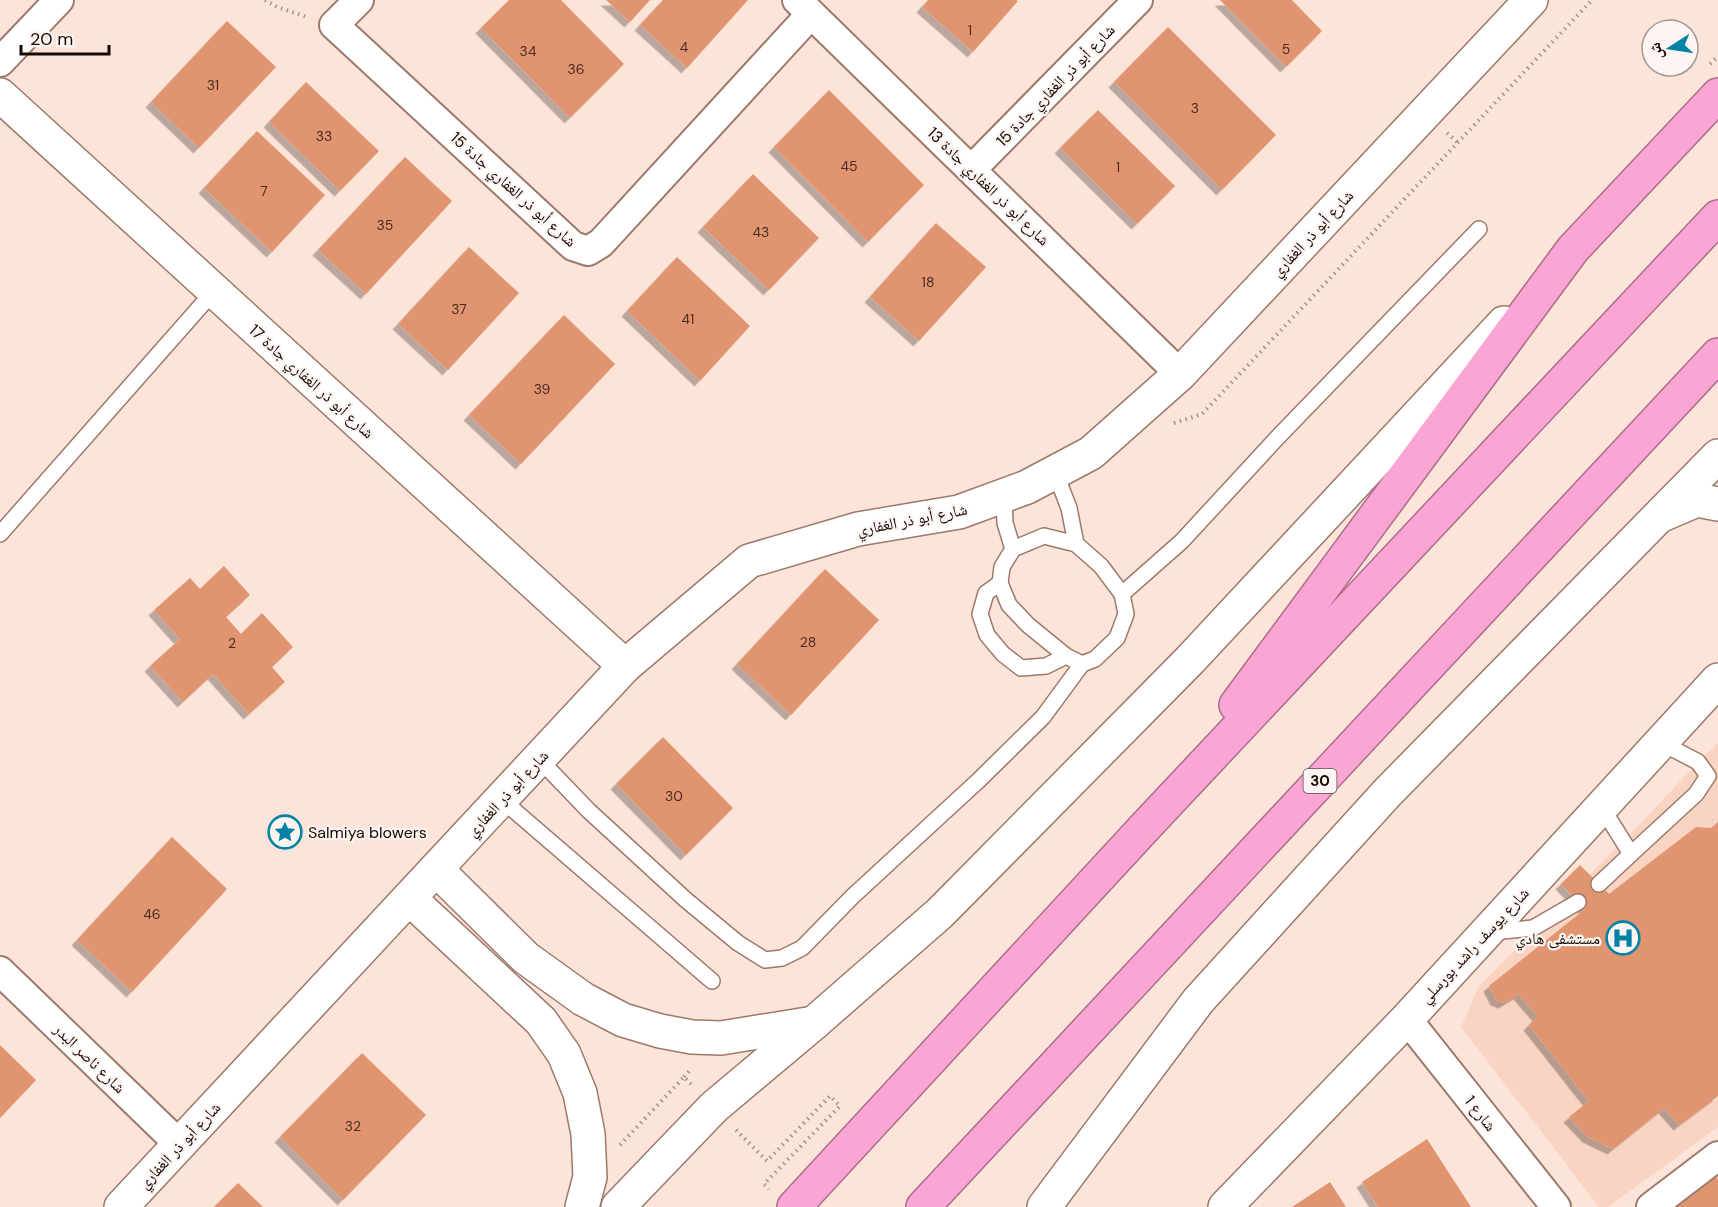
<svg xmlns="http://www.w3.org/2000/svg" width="1718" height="1207" viewBox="0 0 1718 1207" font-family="'DM Sans','Noto Naskh Arabic',sans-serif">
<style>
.built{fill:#fad4c2}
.building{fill:#e19470;filter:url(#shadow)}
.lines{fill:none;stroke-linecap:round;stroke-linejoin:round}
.lane-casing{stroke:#9d7969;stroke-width:18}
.street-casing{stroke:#9d7969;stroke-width:32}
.secondary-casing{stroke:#9d7969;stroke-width:36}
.highway-casing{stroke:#aa6e8b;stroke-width:36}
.path{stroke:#a69289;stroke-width:4;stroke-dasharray:1.5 4.5;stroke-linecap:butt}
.lane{stroke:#fff;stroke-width:15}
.street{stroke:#fff;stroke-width:28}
.secondary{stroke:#fff;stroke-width:33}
.highway{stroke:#faa5d4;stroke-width:33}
.labels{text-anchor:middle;stroke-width:4.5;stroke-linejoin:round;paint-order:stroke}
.number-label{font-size:14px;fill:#482c1f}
.shield{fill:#fdf5f1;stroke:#5b504b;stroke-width:1.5}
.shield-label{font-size:15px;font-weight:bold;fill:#150904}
.street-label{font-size:16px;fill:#150904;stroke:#fdf5f1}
.poi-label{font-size:16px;fill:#150904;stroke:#fdf5f1;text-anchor:start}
</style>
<defs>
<filter id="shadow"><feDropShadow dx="-5.5" dy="5.5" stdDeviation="0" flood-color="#0004"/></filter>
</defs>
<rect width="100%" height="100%" fill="#fce4d9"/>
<!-- built -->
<path class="built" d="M 1718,743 L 1718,1127 L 1608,1207 L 1599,1207 L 1461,1027 L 1479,986 L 1643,821 L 1698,762 Z"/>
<!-- building -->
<g class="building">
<path d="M 509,0 L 561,0 L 624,64 L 570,118 L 481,28 Z"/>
<path d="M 606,0 L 650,0 L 630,22 Z"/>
<path d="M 663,0 L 748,0 L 687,68 L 640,25 Z"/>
<path d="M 928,0 L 1016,0 L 1018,1 L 973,52 L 922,7 Z"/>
<path d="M 1220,0 L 1292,0 L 1322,31 L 1286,67 Z"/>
<path d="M 227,21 L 276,67 L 199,148 L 151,102 Z"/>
<path d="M 1168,27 L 1276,135 L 1222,190 L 1114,82 Z"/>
<path d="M 306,82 L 379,151 L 340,191 L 269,122 Z"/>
<path d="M 829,90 L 924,185 L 868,242 L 774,147 Z"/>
<path d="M 1098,110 L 1175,186 L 1137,224 L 1060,148 Z"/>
<path d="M 257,131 L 325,195 L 272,252 L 204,188 Z"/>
<path d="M 405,157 L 452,201 L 366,294 L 318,250 Z"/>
<path d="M 753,174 L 819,238 L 769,290 L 703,227 Z"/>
<path d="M 936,223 L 986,267 L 919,341 L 870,297 Z"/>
<path d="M 469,247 L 519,293 L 448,370 L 398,324 Z"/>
<path d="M 677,257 L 750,326 L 700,381 L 627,311 Z"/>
<path d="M 564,315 L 615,364 L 521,464 L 469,415 Z"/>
<path d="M 224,566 L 250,595 L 226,617 L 241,634 L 262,613 L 293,647 L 272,667 L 285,682 L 249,714 L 213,674 L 183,702 L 150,666 L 180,639 L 154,610 L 190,578 L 200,589 Z"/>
<path d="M 825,569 L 879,620 L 791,715 L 737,664 Z"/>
<path d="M 663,737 L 733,808 L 686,855 L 616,784 Z"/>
<path d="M 1718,822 L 1718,1096 L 1679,1125 L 1664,1108 L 1613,1149 L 1588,1137 L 1569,1117 L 1589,1101 L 1529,1025 L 1538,1016 L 1519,994 L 1504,1003 L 1496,1000 L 1489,986 L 1585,909 L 1561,884 L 1580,865 L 1609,894 L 1696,827 L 1711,828 Z"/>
<path d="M 172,837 L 227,889 L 132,992 L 77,940 Z"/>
<path d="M 0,1045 L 36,1080 L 0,1118 Z"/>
<path d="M 362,1053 L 426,1115 L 343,1200 L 280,1137 Z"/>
<path d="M 1427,1139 L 1471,1207 L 1378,1207 L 1362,1182 Z"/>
<path d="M 1716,1177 L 1718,1179 L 1718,1207 L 1677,1207 Z"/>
<path d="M 1330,1182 L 1346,1207 L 1292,1207 Z"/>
<path d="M 238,1183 L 263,1207 L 214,1207 Z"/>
</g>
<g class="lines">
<!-- lane casing -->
<g class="lane-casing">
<g id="lane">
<path d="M 1055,472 L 1069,508 L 1076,544"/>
<path d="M 1004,495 L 1005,523 L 1013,549"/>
<path d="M 0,534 L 214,291"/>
<path d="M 1044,536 L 1076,544 L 1101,566 L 1122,594 L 1126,614 L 1117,638 L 1095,659 L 1082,664 L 1066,656 L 1028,625 L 1009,605 L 1000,583 L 1002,567 L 1013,549 Z"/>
<path d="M 1000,583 L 986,593 L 980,614 L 987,635 L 1003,654 L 1021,668 L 1046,666 L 1066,656"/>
<path d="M 1122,594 L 1182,541 L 1277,438 L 1479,229"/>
<path d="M 539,759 L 589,811 L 686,900 L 738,943 L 765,960 L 782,958 L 802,948 L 853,896 L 979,780 L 1043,717 L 1082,664"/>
<path d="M 501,799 L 712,981"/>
<path d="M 1631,854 L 1696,794 L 1708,776 L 1698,762 L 1660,742"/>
<path d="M 1599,884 L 1631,854 L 1601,806"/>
<path d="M 1492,932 L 1533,928 L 1578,902"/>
</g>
</g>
<!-- street casing -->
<g class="street-casing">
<g id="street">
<path d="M 359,0 L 334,25 L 573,246 L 588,251 L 601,243 L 811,14"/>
<path d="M 797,0 L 1180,374"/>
<path d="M 0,62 L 59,0"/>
<path d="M 972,169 L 1138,0"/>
<path d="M 0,971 L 179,1144"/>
<path d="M 1407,1019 L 1556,1207"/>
<path d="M 1651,1207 L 1718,1156"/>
</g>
</g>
<!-- secondary casing -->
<g class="secondary-casing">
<g id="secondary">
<path d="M 0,95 L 625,666"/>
<path d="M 1664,514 L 1697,500 L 1718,504"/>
<path d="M 436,869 L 526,958 L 583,999 L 623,1020 L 660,1031 L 692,1037 L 721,1038 L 814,1023"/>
<path d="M 409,898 L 541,1021 L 564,1054 L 580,1093 L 588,1134 L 590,1177 L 582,1207"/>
<path d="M 121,1207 L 625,666 L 749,561 L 858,529 L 959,512 L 1027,487 L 1091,453 L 1180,374 L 1531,0"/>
<path d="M 618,1207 L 714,1107 L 814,1023 L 940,913 L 1190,660 L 1504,323"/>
<path d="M 1044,1207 L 1198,1001 L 1387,793 L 1718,456"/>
<path d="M 1225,1207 L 1407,1019 L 1718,680"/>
</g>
</g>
<!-- highway casing -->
<g class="highway-casing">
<g id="highway">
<path d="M 1236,705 L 1573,249 L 1718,95"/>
<path d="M 794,1207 L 1145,827 L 1718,217"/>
<path d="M 923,1207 L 1718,355"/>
</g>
</g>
<!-- path -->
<g class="path">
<path d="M 265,0 L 277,7 L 307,17"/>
<path d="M 1710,64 L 1718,56"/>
<path d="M 1447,133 L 1458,143"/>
<path d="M 1174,423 L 1202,414 L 1592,0"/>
<path d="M 684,1077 L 692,1068"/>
<path d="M 736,1130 L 767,1161 L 830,1096 L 840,1106 L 764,1184 L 769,1189"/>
<path d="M 620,1145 L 684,1077 L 693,1086"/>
</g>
<!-- lane -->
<use href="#lane" class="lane"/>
<!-- street -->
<use href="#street" class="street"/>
<!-- secondary -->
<use href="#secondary" class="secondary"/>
<!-- highway -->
<use href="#highway" class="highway"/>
</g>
<!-- icons -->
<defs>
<g id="sight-ring" transform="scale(1.725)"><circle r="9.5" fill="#fdf5f1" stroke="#0082a6" stroke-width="1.5"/><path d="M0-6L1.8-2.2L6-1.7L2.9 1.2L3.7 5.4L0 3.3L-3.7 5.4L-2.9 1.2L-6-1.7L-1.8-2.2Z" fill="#0082a6"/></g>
<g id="hospital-ring" transform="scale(1.725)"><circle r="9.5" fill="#fdf5f1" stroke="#0082a6" stroke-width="1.5"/><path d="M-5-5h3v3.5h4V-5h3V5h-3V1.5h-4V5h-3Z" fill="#0082a6"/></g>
</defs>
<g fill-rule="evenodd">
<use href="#sight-ring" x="285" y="832"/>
<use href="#hospital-ring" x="1623" y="938"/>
</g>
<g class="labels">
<!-- number labels -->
<g class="number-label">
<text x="970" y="35">1</text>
<text x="684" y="52">4</text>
<text x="1286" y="54">5</text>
<text x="528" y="56">34</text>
<text x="576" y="74">36</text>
<text x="213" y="90">31</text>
<text x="1195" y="113">3</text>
<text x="324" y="141">33</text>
<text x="849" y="171">45</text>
<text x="1118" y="172">1</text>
<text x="264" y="196">7</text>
<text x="385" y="230">35</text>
<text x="761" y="237">43</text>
<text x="928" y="287">18</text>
<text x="459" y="314">37</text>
<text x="688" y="324">41</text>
<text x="542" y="394">39</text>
<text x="808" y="647">28</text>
<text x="232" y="648">2</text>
<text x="674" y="801">30</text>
<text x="152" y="919">46</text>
<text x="353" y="1131">32</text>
</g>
<!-- shield labels -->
<rect class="shield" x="1303.5" y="769" width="33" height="24" rx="4.5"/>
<g class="shield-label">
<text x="1320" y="786">30</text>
</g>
<!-- street labels -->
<g class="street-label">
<text transform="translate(1055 85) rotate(-46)" y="6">شارع أبو ذر الغفاري جادة 15</text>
<text transform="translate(989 186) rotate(44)" y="6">شارع أبو ذر الغفاري جادة 13</text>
<text transform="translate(514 189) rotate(42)" y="6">شارع أبو ذر الغفاري جادة 15</text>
<text transform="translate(1312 233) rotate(-47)" y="6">شارع أبو ذر الغفاري</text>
<text transform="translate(312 381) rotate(42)" y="6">شارع أبو ذر الغفاري جادة 17</text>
<text transform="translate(912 519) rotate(-11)" y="6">شارع أبو ذر الغفاري</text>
<text transform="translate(507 793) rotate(-47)" y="6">شارع أبو ذر الغفاري</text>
<text transform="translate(1474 945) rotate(-47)" y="6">شارع يوسف راشد بورسلي</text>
<text transform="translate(90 1058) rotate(44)" y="6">شارع ناصر البدر</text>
<text transform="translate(1481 1113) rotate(52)" y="6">شارع 1</text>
<text transform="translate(179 1145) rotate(-47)" y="6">شارع أبو ذر الغفاري</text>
</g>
<!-- poi labels -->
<g class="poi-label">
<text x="308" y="838">Salmiya blowers</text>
<text x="1600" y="944" text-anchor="end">مستشفى هادي</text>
</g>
</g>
<!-- north arrow -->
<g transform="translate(1670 48) rotate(258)"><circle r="28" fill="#fdf5f1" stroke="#a09792" stroke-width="1.5"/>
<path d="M0-4.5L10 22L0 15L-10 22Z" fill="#0082a6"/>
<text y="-9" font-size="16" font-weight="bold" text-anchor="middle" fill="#150904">ش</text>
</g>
<!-- scale -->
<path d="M21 45v9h88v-9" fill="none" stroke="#150904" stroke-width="3"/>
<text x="30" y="45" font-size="18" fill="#150904" stroke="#fdf5f1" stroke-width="4.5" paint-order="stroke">20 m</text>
</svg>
